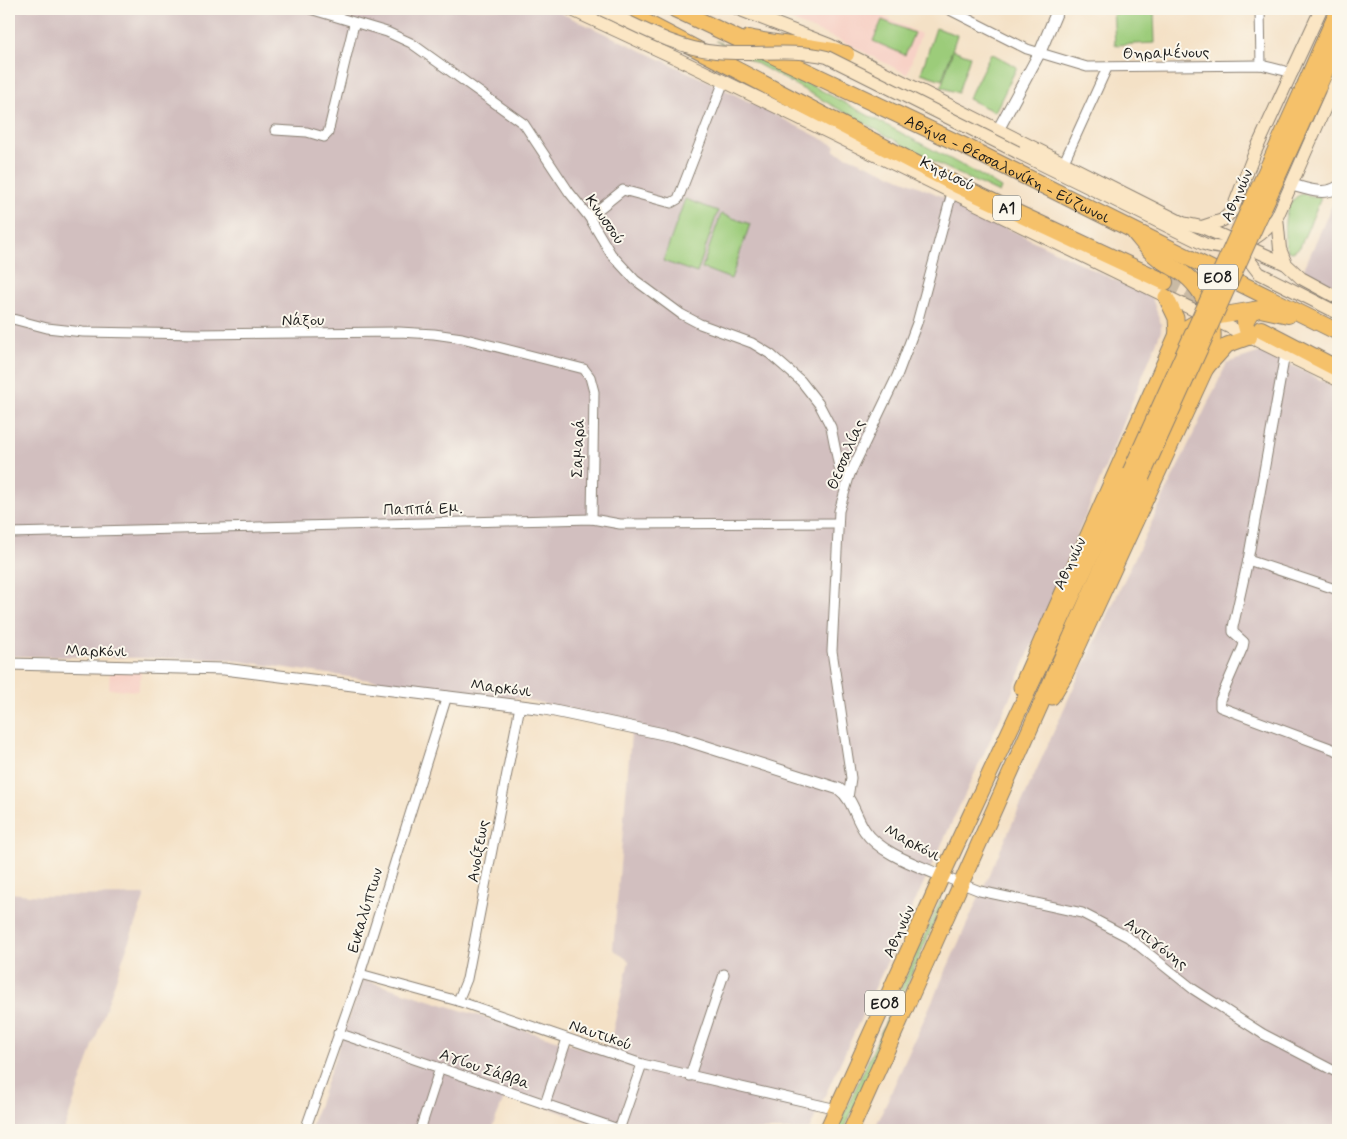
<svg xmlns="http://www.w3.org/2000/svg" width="1347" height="1139" viewBox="0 0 1347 1139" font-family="Mynerve,sans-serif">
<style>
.built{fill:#f7d1c6}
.industrial{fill:#d2bfbf}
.green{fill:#9ccc7a;stroke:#5c744b}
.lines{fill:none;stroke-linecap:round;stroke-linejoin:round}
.motorway-tunnel{stroke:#c9baa4;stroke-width:16;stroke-dasharray:16 8;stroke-linecap:butt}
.minor-casing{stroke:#887e71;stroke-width:11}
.tertiary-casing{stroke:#887e71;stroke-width:13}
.secondary-casing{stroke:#887e71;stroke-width:14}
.trunk-casing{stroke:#887e71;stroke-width:17}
.motorway-casing{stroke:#887e71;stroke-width:18}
.minor{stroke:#fff;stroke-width:9}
.tertiary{stroke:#fff;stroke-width:11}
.secondary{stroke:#fbe6c4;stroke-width:12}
.trunk{stroke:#f5c16b;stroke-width:15}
.motorway{stroke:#f5c16b;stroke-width:16}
.secondary-bridge-casing{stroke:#887e71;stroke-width:14;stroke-linecap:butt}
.trunk-bridge-casing{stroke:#887e71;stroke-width:17;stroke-linecap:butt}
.secondary-bridge{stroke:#fbe6c4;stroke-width:12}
.trunk-bridge{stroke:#f5c16b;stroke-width:15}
.labels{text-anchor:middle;stroke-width:4;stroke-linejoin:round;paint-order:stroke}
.shield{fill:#fbf7ec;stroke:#5f5e5a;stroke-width:1}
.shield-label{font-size:15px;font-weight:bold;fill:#1c1c1c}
.street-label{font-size:16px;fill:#1c1c1c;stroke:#fbf7ec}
</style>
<rect width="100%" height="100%" fill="#fbf7ec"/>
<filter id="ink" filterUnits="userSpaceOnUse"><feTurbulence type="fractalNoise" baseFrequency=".02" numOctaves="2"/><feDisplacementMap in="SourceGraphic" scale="10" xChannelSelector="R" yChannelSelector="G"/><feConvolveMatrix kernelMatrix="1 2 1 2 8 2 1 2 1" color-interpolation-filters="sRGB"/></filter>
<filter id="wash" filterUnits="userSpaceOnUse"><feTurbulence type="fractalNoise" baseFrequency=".0096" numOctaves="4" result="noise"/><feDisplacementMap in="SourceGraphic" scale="20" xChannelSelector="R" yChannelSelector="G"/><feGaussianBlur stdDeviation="1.12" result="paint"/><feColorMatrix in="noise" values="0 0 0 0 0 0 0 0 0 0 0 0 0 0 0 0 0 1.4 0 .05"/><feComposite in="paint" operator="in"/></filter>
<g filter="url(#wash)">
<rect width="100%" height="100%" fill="#f4e1c6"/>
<!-- built -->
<g class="built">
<path d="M 762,9 L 868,9 L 921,34 L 907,74 L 842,41 Z"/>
<path d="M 110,670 L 141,671 L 138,691 L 109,689 Z"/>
</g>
<!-- industrial -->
<g class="industrial">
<path d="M 9,9 L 552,9 L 720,87 L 836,146 L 834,151 L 932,192 L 1152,298 L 1161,324 L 1161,331 L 1075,541 L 1012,693 L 809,1130 L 614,1130 L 506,1094 L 491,1130 L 310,1130 L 362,979 L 607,1056 L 629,961 L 613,949 L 632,722 L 518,698 L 452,692 L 225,659 L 9,656 Z"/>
<path d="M 1338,198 L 1338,291 L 1307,276 L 1303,271 L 1332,205 Z"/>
<path d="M 1264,351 L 1338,389 L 1338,1130 L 874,1130 L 1077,680 L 1227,363 Z"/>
<path d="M 9,893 L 41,896 L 145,895 L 64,1130 L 9,1130 Z"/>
</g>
<!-- green -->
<g class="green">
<path d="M 1113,9 L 1154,9 L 1155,43 L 1115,45 Z"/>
<path d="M 882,20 L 914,33 L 905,55 L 873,41 Z"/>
<path d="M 936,28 L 957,35 L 942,80 L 921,73 Z"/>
<path d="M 716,41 L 768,62 L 980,175 L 1001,188 L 999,193 L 936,163 Z"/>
<path d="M 953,50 L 970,56 L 958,93 L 941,87 Z"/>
<path d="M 991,53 L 1017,67 L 995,112 L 968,99 Z"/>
<path d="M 1303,194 L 1321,198 L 1300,247 L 1293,252 L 1288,251 C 1282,235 1282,199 1303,194 Z"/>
<path d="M 685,199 L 718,211 L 697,273 L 663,261 Z"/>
<path d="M 721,214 L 750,224 L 731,279 L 702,268 Z"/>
<path d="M 940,901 L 943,902 L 844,1130 L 837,1130 Z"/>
</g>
</g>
<g filter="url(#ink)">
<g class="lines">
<!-- motorway-tunnel -->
<path class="motorway-tunnel" d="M 1165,282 L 1212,305"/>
<!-- minor casing -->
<g class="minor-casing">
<g id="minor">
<path d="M 310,9 L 387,32 L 411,43 L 524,124 L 569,192 L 589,217 L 611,254 L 635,280 L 681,314 L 700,324 L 752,343 L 770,354 L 801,381 L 819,404 L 831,427 L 839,467 L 850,474"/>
<path d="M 948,9 L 1027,49 L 1087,67 L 1261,65 L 1293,73"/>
<path d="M 1260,9 L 1261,65"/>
<path d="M 275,130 L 307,132 L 324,137 L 328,133 L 354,24"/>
<path d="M 1064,162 L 1107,68"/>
<path d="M 589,217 L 623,190 L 671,203 L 678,199 L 724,81"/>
<path d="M 9,318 L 47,328 L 83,332 L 198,334 L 399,332 L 434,334 L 462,338 L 584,369 L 590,377 L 594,392 L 592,519"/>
<path d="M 1285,354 L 1248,560 L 1233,627 L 1233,632 L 1244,642 L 1243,647 L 1220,700 L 1220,707 L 1338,751"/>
<path d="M 9,533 L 592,519 L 620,524 L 838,523"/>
<path d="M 1248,560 L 1338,590"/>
<path d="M 848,798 L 851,778 L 832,651 L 839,511 L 850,474 L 897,376 L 917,323 L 952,193"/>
<path d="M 942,876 L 980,891 L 1082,913 L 1128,937 L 1193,989 L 1263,1034 L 1338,1073"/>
<path d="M 360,974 L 458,1001 L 642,1064 L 837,1109"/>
<path d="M 458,1001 L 467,979 L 520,706"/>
<path d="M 338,1033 L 621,1130"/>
<path d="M 690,1076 L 724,974"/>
<path d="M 545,1104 L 567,1039"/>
<path d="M 305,1130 L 360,974 L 447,696"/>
<path d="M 420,1130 L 440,1068"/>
<path d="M 619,1130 L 642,1064"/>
</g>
</g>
<!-- tertiary casing -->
<g class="tertiary-casing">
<g id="tertiary">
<path d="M 998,130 L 1040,52 L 1058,9"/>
<path d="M 1292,185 C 1307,189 1324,196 1338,187"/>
<path d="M 9,664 L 224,669 L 545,709 L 673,736 L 839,789 C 853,799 855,817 865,831 C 881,854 917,865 942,876"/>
</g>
</g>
<!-- secondary casing -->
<g class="secondary-casing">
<g id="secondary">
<path d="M 570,9 L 680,60 L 1338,380"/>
<path d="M 738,9 L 830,45 L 1183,223 L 1202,227 L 1286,264 L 1301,278 L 1338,298"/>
<path d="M 1017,152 L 1204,244 C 1233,255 1260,240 1277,217 L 1338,78"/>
<path d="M 1277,217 L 1280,249 L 1286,264"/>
<path d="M 1202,227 L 1223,220 L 1232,211 L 1255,152 L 1321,9"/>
<path d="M 1242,244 L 1249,260 L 1259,273 L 1338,313"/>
</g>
</g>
<!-- trunk casing -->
<g class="trunk-casing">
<g id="trunk">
<path d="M 1306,82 L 1338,9"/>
<path d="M 1318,88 L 1338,44"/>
<path d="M 1021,687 L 1177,334 L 1176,318 L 1166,297"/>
<path d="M 1052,697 L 1064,677 L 1206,368 L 1227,345 L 1249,337"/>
<path d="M 827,1130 L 942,876 L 1130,472"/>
<path d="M 851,1130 C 949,913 1044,695 1142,477"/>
</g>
</g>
<!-- motorway casing -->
<g class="motorway-casing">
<g id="motorway">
<path d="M 620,9 L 957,185 L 1165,282"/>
<path id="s1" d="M 675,9 L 962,145 L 1338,332"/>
<path d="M 749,38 C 781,46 814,45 846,54"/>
<path d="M 1135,233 C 1142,241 1148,250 1156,256 C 1165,264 1176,268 1185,275 C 1213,298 1219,336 1206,368"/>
<path d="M 1261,329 L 1338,369"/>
<path d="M 1177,334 L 1199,321 L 1219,316 L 1260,309 L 1288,315"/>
<path d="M 1249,337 L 1245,322 L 1250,313 L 1255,310"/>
</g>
</g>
<!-- minor -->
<use href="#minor" class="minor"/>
<!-- tertiary -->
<use href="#tertiary" class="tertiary"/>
<!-- secondary -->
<use href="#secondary" class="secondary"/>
<!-- trunk -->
<use href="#trunk" class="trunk"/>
<!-- motorway -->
<use href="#motorway" class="motorway"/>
<!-- secondary-bridge casing -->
<g class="secondary-bridge-casing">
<path id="secondary-bridge" d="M 601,9 C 638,26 675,48 716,52 C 753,56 790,48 827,57 L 1017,152"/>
</g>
<!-- trunk-bridge casing -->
<g class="trunk-bridge-casing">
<g id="trunk-bridge">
<path d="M 1130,472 L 1306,82"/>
<path d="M 1142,477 L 1318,88"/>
</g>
</g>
<!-- secondary-bridge -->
<use href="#secondary-bridge" class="secondary-bridge"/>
<!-- trunk-bridge -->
<use href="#trunk-bridge" class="trunk-bridge"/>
</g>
</g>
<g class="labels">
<!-- shield labels -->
<g class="shield">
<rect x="993" y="195.5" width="28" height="25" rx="4"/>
<rect x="1198" y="264.5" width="40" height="25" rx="4"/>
<rect x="865" y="990.5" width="40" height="25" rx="4"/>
</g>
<g class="shield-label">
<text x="1007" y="213">Α1</text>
<text x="1218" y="282">ΕΟ8</text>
<text x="885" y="1008">ΕΟ8</text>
</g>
<!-- street labels -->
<g class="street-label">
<text transform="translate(1166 52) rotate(-1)" y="6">Θηραμένους</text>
<text dy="6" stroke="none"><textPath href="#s1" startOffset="369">Αθήνα - Θεσσαλονίκη - Εύζωνοι</textPath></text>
<text transform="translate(948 173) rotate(26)" y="6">Κηφισού</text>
<text transform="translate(1236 195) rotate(-66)" y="6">Αθηνών</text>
<text transform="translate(606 219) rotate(55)" y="6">Κνωσσού</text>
<text x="303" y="325">Νάξου</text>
<text transform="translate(577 448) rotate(-88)" y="6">Σαμαρά</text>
<text transform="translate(845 454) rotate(-67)" y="6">Θεσσαλίας</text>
<text transform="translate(423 508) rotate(-1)" y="6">Παππά Εμ.</text>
<text transform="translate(1069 563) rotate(-65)" y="6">Αθηνών</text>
<text transform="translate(96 650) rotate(1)" y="6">Μαρκόνι</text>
<text transform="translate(501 687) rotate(7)" y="6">Μαρκόνι</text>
<text transform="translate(913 842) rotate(28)" y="6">Μαρκόνι</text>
<text transform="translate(477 851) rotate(-80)" y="6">Ανοίξεως</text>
<text transform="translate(364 910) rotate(-73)" y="6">Ευκαλύπτων</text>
<text transform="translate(898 931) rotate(-66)" y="6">Αθηνών</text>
<text transform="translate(1157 943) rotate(37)" y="6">Αντιγόνης</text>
<text transform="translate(601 1034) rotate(19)" y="6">Ναυτικού</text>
<text transform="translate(485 1068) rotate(19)" y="6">Αγίου Σάββα</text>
</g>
</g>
<!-- margin -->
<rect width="1347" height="1139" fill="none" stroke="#fbf7ec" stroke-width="30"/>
</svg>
